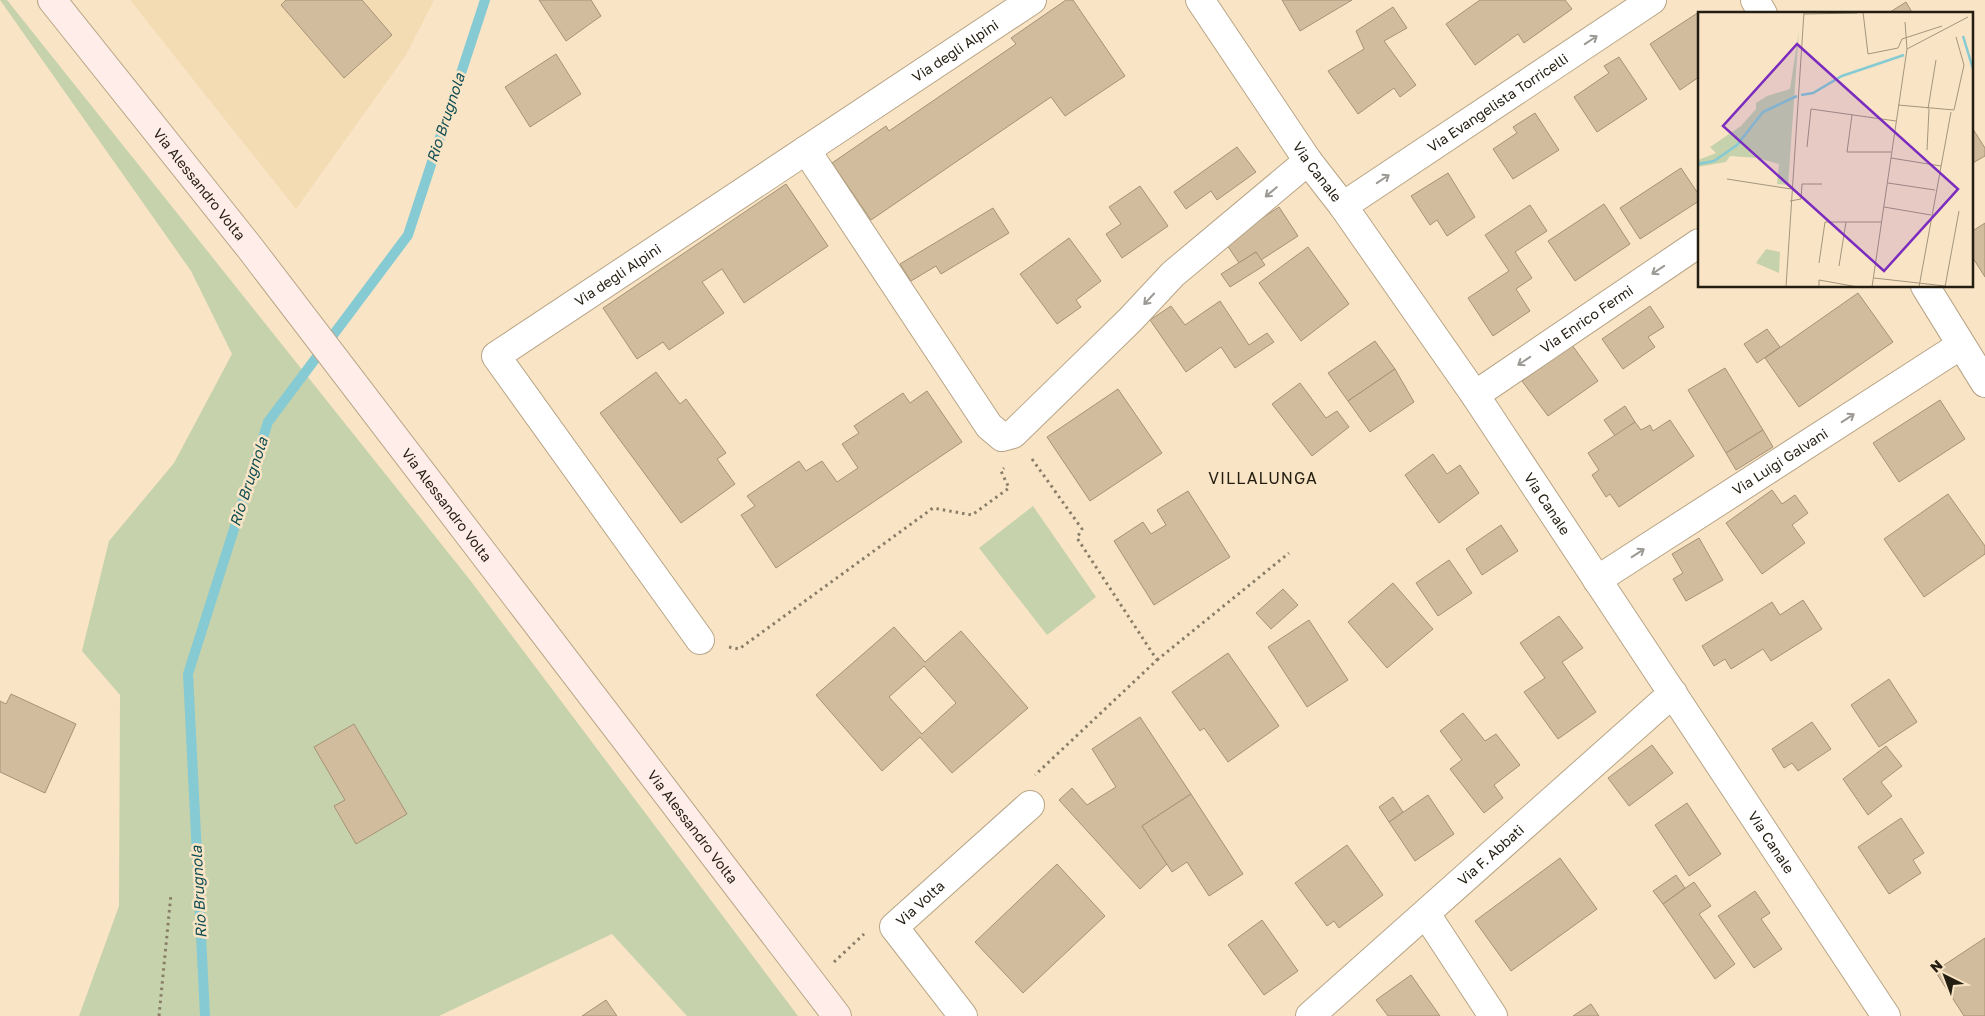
<svg xmlns="http://www.w3.org/2000/svg" width="1985" height="1016" viewBox="0 0 1985 1016" font-family="'Golos Text',sans-serif">
<style>
.built{fill:#f3dbb4}
.green{fill:#c6d2ac}
.lines{fill:none;stroke-linecap:round;stroke-linejoin:round}
.stream{stroke:#86cad3;stroke-width:10}
.building{fill:#d1bc9e;stroke:#a69275;fill-rule:evenodd}
.street-casing{stroke:#b8a587;stroke-width:30}
.secondary-casing{stroke:#b8a587;stroke-width:30}
.path{stroke:#8a7d68;stroke-width:3;stroke-dasharray:2.5 4;stroke-linecap:butt}
.street{stroke:#fff;stroke-width:28}
.secondary{stroke:#feede8;stroke-width:28}
.oneway{stroke:#9c9994}
.labels{text-anchor:middle;stroke-width:5;stroke-linejoin:round;paint-order:stroke}
.street-label{font-size:14px;fill:#241d11;stroke:#f9e5c5}
.water-label{font-size:15px;font-style:italic;fill:#104e55;stroke:#f9e5c5}
.quarter-label{font-size:16px;letter-spacing:1px;fill:#241d11;stroke:#f9e5c5}
.inset-river{fill:none;stroke:#86cad3;stroke-width:2.5}
.inset-road{fill:none;stroke:#a4957d;stroke-width:1}
.view{fill:#7b2cbf;fill-opacity:0.15;stroke:#7b2cbf;stroke-width:2.5}
.inset-edge{fill:none;stroke:#241d11;stroke-width:2.5}
</style>
<rect width="100%" height="100%" fill="#f9e5c5"/>
<!-- built -->
<path class="built" d="M 130,0 L 434,0 L 406,55 L 296,209 Z"/>
<!-- green -->
<g class="green">
<path d="M 0,0 L 7,0 L 470,580 L 798,1016 L 687,1016 L 612,934 L 439,1016 L 79,1016 L 119,906 L 120,695 L 82,651 L 109,541 L 174,463 L 232,354 L 191,271 Z"/>
<path d="M 1033,506 L 1096,597 L 1047,635 L 979,548 Z"/>
</g>
<g class="lines">
<!-- stream -->
<path class="stream" d="M 205,1016 L 188,674 L 268,422 L 408,235 L 485,0"/>
</g>
<!-- building -->
<g class="building">
<path d="M 286,0 L 362,0 L 392,35 L 344,78 L 281,5 Z"/>
<path d="M 539,0 L 591,0 L 601,16 L 566,41 Z"/>
<path d="M 1066,0 L 1073,0 L 1125,76 L 1065,116 L 1051,97 L 871,220 L 832,163 L 886,126 L 889,131 L 1016,44 L 1011,38 Z"/>
<path d="M 1282,0 L 1352,0 L 1300,31 Z"/>
<path d="M 1480,0 L 1565,0 L 1572,9 L 1524,43 L 1518,34 L 1475,65 L 1446,24 Z"/>
<path d="M 1906,2 L 1913,14 L 1887,14 Z"/>
<path d="M 1393,7 L 1407,28 L 1384,41 L 1416,85 L 1400,97 L 1394,88 L 1358,114 L 1328,71 L 1364,49 L 1356,31 Z"/>
<path d="M 1699,12 L 1699,77 L 1680,90 L 1650,44 Z"/>
<path d="M 556,54 L 581,94 L 530,127 L 505,87 Z"/>
<path d="M 1619,57 L 1647,99 L 1597,132 L 1574,97 L 1609,73 L 1604,66 Z"/>
<path d="M 1535,113 L 1559,150 L 1513,179 L 1493,149 L 1517,133 L 1513,127 Z"/>
<path d="M 1971,126 L 1985,148 L 1985,156 L 1971,164 Z"/>
<path d="M 1237,147 L 1256,172 L 1217,200 L 1211,191 L 1186,209 L 1174,192 Z"/>
<path d="M 1681,168 L 1699,195 L 1699,201 L 1640,239 L 1620,208 Z"/>
<path d="M 1448,173 L 1475,217 L 1447,236 L 1437,220 L 1430,225 L 1411,196 Z"/>
<path d="M 786,184 L 828,246 L 744,303 L 722,269 L 702,282 L 724,313 L 669,350 L 663,342 L 637,359 L 603,308 Z"/>
<path d="M 1140,186 L 1168,226 L 1122,258 L 1106,234 L 1121,224 L 1109,207 Z"/>
<path d="M 1604,204 L 1630,244 L 1575,281 L 1548,241 Z"/>
<path d="M 1530,205 L 1547,231 L 1515,252 L 1532,278 L 1516,289 L 1530,311 L 1493,336 L 1468,298 L 1509,271 L 1485,235 Z"/>
<path d="M 1279,207 L 1298,236 L 1261,260 L 1256,252 L 1239,263 L 1225,242 Z"/>
<path d="M 993,208 L 1009,233 L 941,274 L 936,266 L 911,281 L 900,264 Z"/>
<path d="M 1985,223 L 1985,277 L 1971,255 L 1971,232 Z"/>
<path d="M 1069,238 L 1101,281 L 1076,300 L 1081,307 L 1057,324 L 1020,274 Z"/>
<path d="M 1308,247 L 1349,304 L 1301,341 L 1259,283 Z"/>
<path d="M 1256,252 L 1265,265 L 1230,287 L 1221,274 Z"/>
<path d="M 1858,293 L 1893,342 L 1799,407 L 1765,358 Z"/>
<path d="M 1220,301 L 1249,345 L 1267,333 L 1274,342 L 1235,368 L 1221,347 L 1186,372 L 1150,320 L 1171,306 L 1185,325 Z"/>
<path d="M 1650,306 L 1664,327 L 1648,337 L 1655,347 L 1623,369 L 1602,339 Z"/>
<path d="M 1767,329 L 1780,347 L 1757,363 L 1744,344 Z"/>
<path d="M 1375,341 L 1395,369 L 1348,401 L 1328,373 Z"/>
<path d="M 1572,345 L 1598,381 L 1548,416 L 1522,381 Z"/>
<path d="M 1725,368 L 1763,430 L 1726,453 L 1688,390 Z"/>
<path d="M 1395,369 L 1414,402 L 1370,432 L 1348,401 Z"/>
<path d="M 656,372 L 680,404 L 686,399 L 726,453 L 717,459 L 735,484 L 681,523 L 600,413 Z"/>
<path d="M 1300,383 L 1326,418 L 1337,411 L 1349,427 L 1312,456 L 1272,404 Z"/>
<path d="M 1118,389 L 1162,453 L 1090,501 L 1047,437 Z"/>
<path d="M 927,391 L 962,442 L 776,568 L 741,515 L 755,506 L 747,496 L 799,461 L 806,471 L 822,461 L 837,482 L 858,468 L 842,444 L 859,433 L 854,426 L 903,393 L 910,403 Z"/>
<path d="M 1940,400 L 1965,439 L 1899,482 L 1873,443 Z"/>
<path d="M 1625,406 L 1635,422 L 1615,436 L 1604,420 Z"/>
<path d="M 1670,420 L 1694,456 L 1619,507 L 1610,494 L 1606,497 L 1592,475 L 1599,470 L 1588,453 L 1635,422 L 1641,430 L 1650,425 L 1653,431 Z"/>
<path d="M 1763,430 L 1773,447 L 1736,470 L 1726,453 Z"/>
<path d="M 1433,454 L 1447,474 L 1460,465 L 1479,493 L 1439,523 L 1405,475 Z"/>
<path d="M 1772,490 L 1782,504 L 1795,495 L 1808,513 L 1792,525 L 1805,543 L 1762,574 L 1726,523 Z"/>
<path d="M 1188,491 L 1230,557 L 1154,605 L 1114,541 L 1143,522 L 1151,534 L 1166,525 L 1157,510 Z"/>
<path d="M 1948,494 L 1985,546 L 1985,554 L 1924,597 L 1884,539 Z"/>
<path d="M 1501,525 L 1518,551 L 1482,575 L 1466,549 Z"/>
<path d="M 1699,538 L 1723,580 L 1686,601 L 1673,579 L 1683,573 L 1672,554 Z"/>
<path d="M 1449,560 L 1472,593 L 1438,616 L 1416,583 Z"/>
<path d="M 1393,583 L 1433,629 L 1387,668 L 1348,622 Z"/>
<path d="M 1283,589 L 1298,605 L 1271,629 L 1256,613 Z"/>
<path d="M 1803,600 L 1822,629 L 1771,661 L 1763,649 L 1731,669 L 1725,659 L 1714,666 L 1702,646 L 1772,602 L 1780,615 Z"/>
<path d="M 1559,616 L 1583,648 L 1562,662 L 1596,712 L 1558,739 L 1524,692 L 1545,678 L 1520,643 Z"/>
<path d="M 1309,620 L 1348,680 L 1307,707 L 1268,647 Z"/>
<path d="M 894,627 L 925,662 L 961,631 L 1028,708 L 952,773 L 920,737 L 882,771 L 816,695 ZM 924,666 L 956,703 L 922,734 L 889,697 Z"/>
<path d="M 1228,653 L 1279,726 L 1228,762 L 1204,728 L 1200,731 L 1172,692 Z"/>
<path d="M 1889,679 L 1917,722 L 1879,747 L 1851,705 Z"/>
<path d="M 11,694 L 76,724 L 45,793 L 0,772 L 0,701 L 6,704 Z"/>
<path d="M 1463,713 L 1485,741 L 1496,734 L 1520,765 L 1494,785 L 1503,798 L 1484,813 L 1450,769 L 1462,760 L 1440,731 Z"/>
<path d="M 1140,717 L 1191,794 L 1142,826 L 1167,864 L 1140,889 L 1059,800 L 1072,788 L 1087,805 L 1116,787 L 1092,749 Z"/>
<path d="M 1812,722 L 1831,749 L 1798,771 L 1792,763 L 1784,768 L 1772,749 Z"/>
<path d="M 354,724 L 407,814 L 356,844 L 334,806 L 345,800 L 314,747 Z"/>
<path d="M 1652,745 L 1673,773 L 1629,806 L 1608,778 Z"/>
<path d="M 1886,746 L 1902,766 L 1881,782 L 1892,796 L 1868,815 L 1843,779 Z"/>
<path d="M 1191,794 L 1243,874 L 1209,896 L 1187,862 L 1172,872 L 1142,826 Z"/>
<path d="M 1428,795 L 1454,834 L 1415,861 L 1389,822 Z"/>
<path d="M 1393,797 L 1403,812 L 1389,822 L 1379,807 Z"/>
<path d="M 1687,803 L 1721,854 L 1689,876 L 1655,825 Z"/>
<path d="M 1901,818 L 1924,853 L 1913,860 L 1921,873 L 1889,894 L 1858,847 Z"/>
<path d="M 1347,845 L 1383,895 L 1339,928 L 1334,921 L 1327,926 L 1295,883 Z"/>
<path d="M 1560,858 L 1597,909 L 1511,971 L 1475,921 Z"/>
<path d="M 1057,864 L 1105,916 L 1023,993 L 975,942 Z"/>
<path d="M 1676,875 L 1685,888 L 1663,904 L 1653,891 Z"/>
<path d="M 1694,882 L 1711,906 L 1699,914 L 1735,964 L 1715,979 L 1663,904 Z"/>
<path d="M 1755,891 L 1770,913 L 1761,919 L 1782,949 L 1754,968 L 1718,916 Z"/>
<path d="M 1262,920 L 1298,971 L 1264,995 L 1228,945 Z"/>
<path d="M 1985,938 L 1985,1016 L 1964,1016 L 1935,971 Z"/>
<path d="M 1411,975 L 1440,1016 L 1388,1016 L 1376,1000 Z"/>
<path d="M 606,1000 L 617,1016 L 582,1016 Z"/>
<path d="M 1591,1004 L 1599,1016 L 1573,1016 Z"/>
</g>
<g class="lines">
<!-- street casing -->
<g class="street-casing">
<g id="street">
<path id="s1" d="M 1200,0 L 1308,161 L 1343,206 L 1475,395 L 1886,1016"/>
<path d="M 1755,0 L 1763,14"/>
<path d="M 806,150 L 989,426 L 1002,437 L 1013,434 L 1130,320 L 1173,274 L 1308,161"/>
<path id="s2" d="M 1343,206 L 1652,0"/>
<path d="M 1925,286 L 1985,383"/>
<path id="s3" d="M 1475,395 L 1699,243"/>
<path id="s4" d="M 1597,580 L 1961,345"/>
<path id="s5" d="M 700,640 L 496,356 L 1032,0"/>
<path d="M 1426,914 L 1493,1016"/>
<path id="s6" d="M 963,1016 L 894,927 L 1030,805"/>
<path id="s7" d="M 1310,1016 L 1673,693"/>
</g>
</g>
<!-- secondary casing -->
<g class="secondary-casing">
<g id="secondary">
<path id="s8" d="M 52,0 L 250,248 L 837,1016"/>
</g>
</g>
<!-- path -->
<g class="path">
<path d="M 1032,459 L 1082,529 L 1077,538 L 1157,660 L 1035,775"/>
<path d="M 729,647 L 739,649 L 933,508 L 972,515 L 1009,488 L 1001,471 L 1004,468"/>
<path d="M 1157,660 L 1289,553"/>
<path d="M 834,962 L 864,934"/>
<path d="M 159,1016 L 171,894"/>
</g>
<!-- street -->
<use href="#street" class="street"/>
<!-- secondary -->
<use href="#secondary" class="secondary"/>
</g>
<!-- one-way arrows -->
<defs><path id="oneway-shaft" d="M-6 0H5M1.5-3L5.5 0L1.5 3" fill="none" stroke-width="1.6" stroke-linecap="round" stroke-linejoin="round" transform="scale(1.25)"/></defs>
<g class="oneway">
<use href="#oneway-shaft" transform="translate(1591 40) rotate(-34)"/>
<use href="#oneway-shaft" transform="translate(1383 179) rotate(-34)"/>
<use href="#oneway-shaft" transform="translate(1271 192) rotate(140)"/>
<use href="#oneway-shaft" transform="translate(1658 270) rotate(146)"/>
<use href="#oneway-shaft" transform="translate(1149 299) rotate(133)"/>
<use href="#oneway-shaft" transform="translate(1524 361) rotate(146)"/>
<use href="#oneway-shaft" transform="translate(1848 418) rotate(-33)"/>
<use href="#oneway-shaft" transform="translate(1638 553) rotate(-33)"/>
</g>
<g class="labels">
<!-- street labels -->
<g class="street-label">
<text dy="5" stroke="none"><textPath href="#s5" startOffset="901">Via degli Alpini</textPath></text>
<text dy="5" stroke="none"><textPath href="#s2" startOffset="186">Via Evangelista Torricelli</textPath></text>
<text dy="5" stroke="none"><textPath href="#s1" startOffset="208">Via Canale</textPath></text>
<text dy="5" stroke="none"><textPath href="#s8" startOffset="236">Via Alessandro Volta</textPath></text>
<text dy="5" stroke="none"><textPath href="#s5" startOffset="496">Via degli Alpini</textPath></text>
<text dy="5" stroke="none"><textPath href="#s3" startOffset="135">Via Enrico Fermi</textPath></text>
<text dy="5" stroke="none"><textPath href="#s4" startOffset="218">Via Luigi Galvani</textPath></text>
<text dy="5" stroke="none"><textPath href="#s8" startOffset="641">Via Alessandro Volta</textPath></text>
<text dy="5" stroke="none"><textPath href="#s1" startOffset="612">Via Canale</textPath></text>
<text dy="5" stroke="none"><textPath href="#s8" startOffset="1046">Via Alessandro Volta</textPath></text>
<text dy="5" stroke="none"><textPath href="#s1" startOffset="1018">Via Canale</textPath></text>
<text dy="5" stroke="none"><textPath href="#s7" startOffset="242">Via F. Abbati</textPath></text>
<text dy="5" stroke="none"><textPath href="#s6" startOffset="148">Via Volta</textPath></text>
</g>
<!-- water labels -->
<g class="water-label">
<text transform="translate(446 118) rotate(-72)" y="5">Rio Brugnola</text>
<text transform="translate(249 482) rotate(-72)" y="5">Rio Brugnola</text>
<text transform="translate(199 892) rotate(-93)" y="5">Rio Brugnola</text>
</g>
<!-- quarter labels -->
<g class="quarter-label">
<text x="1263" y="484">VILLALUNGA</text>
</g>
</g>
<!-- overview -->
<g transform="translate(1698 12)">
<rect width="275" height="275" fill="#f9e5c5"/>
<path d="M 101,18 L 90,173 L 79,172 L 81,152 L 60,146 L 32,144 L 28,150 L 0,155 L 0,148 L 18,141 L 12,135 L 43,114 L 58,97 L 58,91 L 69,84 L 92,77 ZM 68,237 L 82,240 L 81,261 L 58,251 Z" fill="#c6d2ac"/>
<path class="inset-river" d="M 265,24 L 275,57M 103,83 L 115,81 L 144,64 L 206,43M 0,152 L 16,149 L 39,133 L 65,100 L 99,84"/>
<path class="inset-road" d="M 165,0 L 170,42 L 200,36 L 204,27 L 244,14M 106,2 L 159,1M 207,10 L 209,37M 200,93 L 256,98 L 266,53 L 258,25M 230,97 L 238,48M 154,103 L 149,140 L 193,140M 109,135 L 113,97 L 198,109M 229,138 L 231,97M 193,146 L 243,154M 29,167 L 93,177M 190,171 L 237,178M 92,189 L 103,187 L 104,172 L 124,172M 186,195 L 233,203M 121,251 L 127,210 L 184,210M 141,254 L 148,210M 176,266 L 247,274M 88,275 L 106,0M 121,275 L 121,268 L 160,275M 174,275 L 209,37 L 270,5M 221,275 L 253,100M 247,275 L 261,199"/>
<path class="view" d="M 99,32 L 260,177 L 186,259 L 25,114 Z"/>
<rect width="275" height="275" class="inset-edge"/>
</g>
<!-- north arrow -->
<g transform="translate(1945 976) rotate(318)" stroke="#f9e5c5" stroke-width="4" paint-order="stroke">
<path d="M0-4L9 19L0 12L-9 19Z" fill="#241d11"/>
<text y="-8" font-size="14" font-weight="bold" text-anchor="middle" fill="#241d11">N</text>
</g>
</svg>
